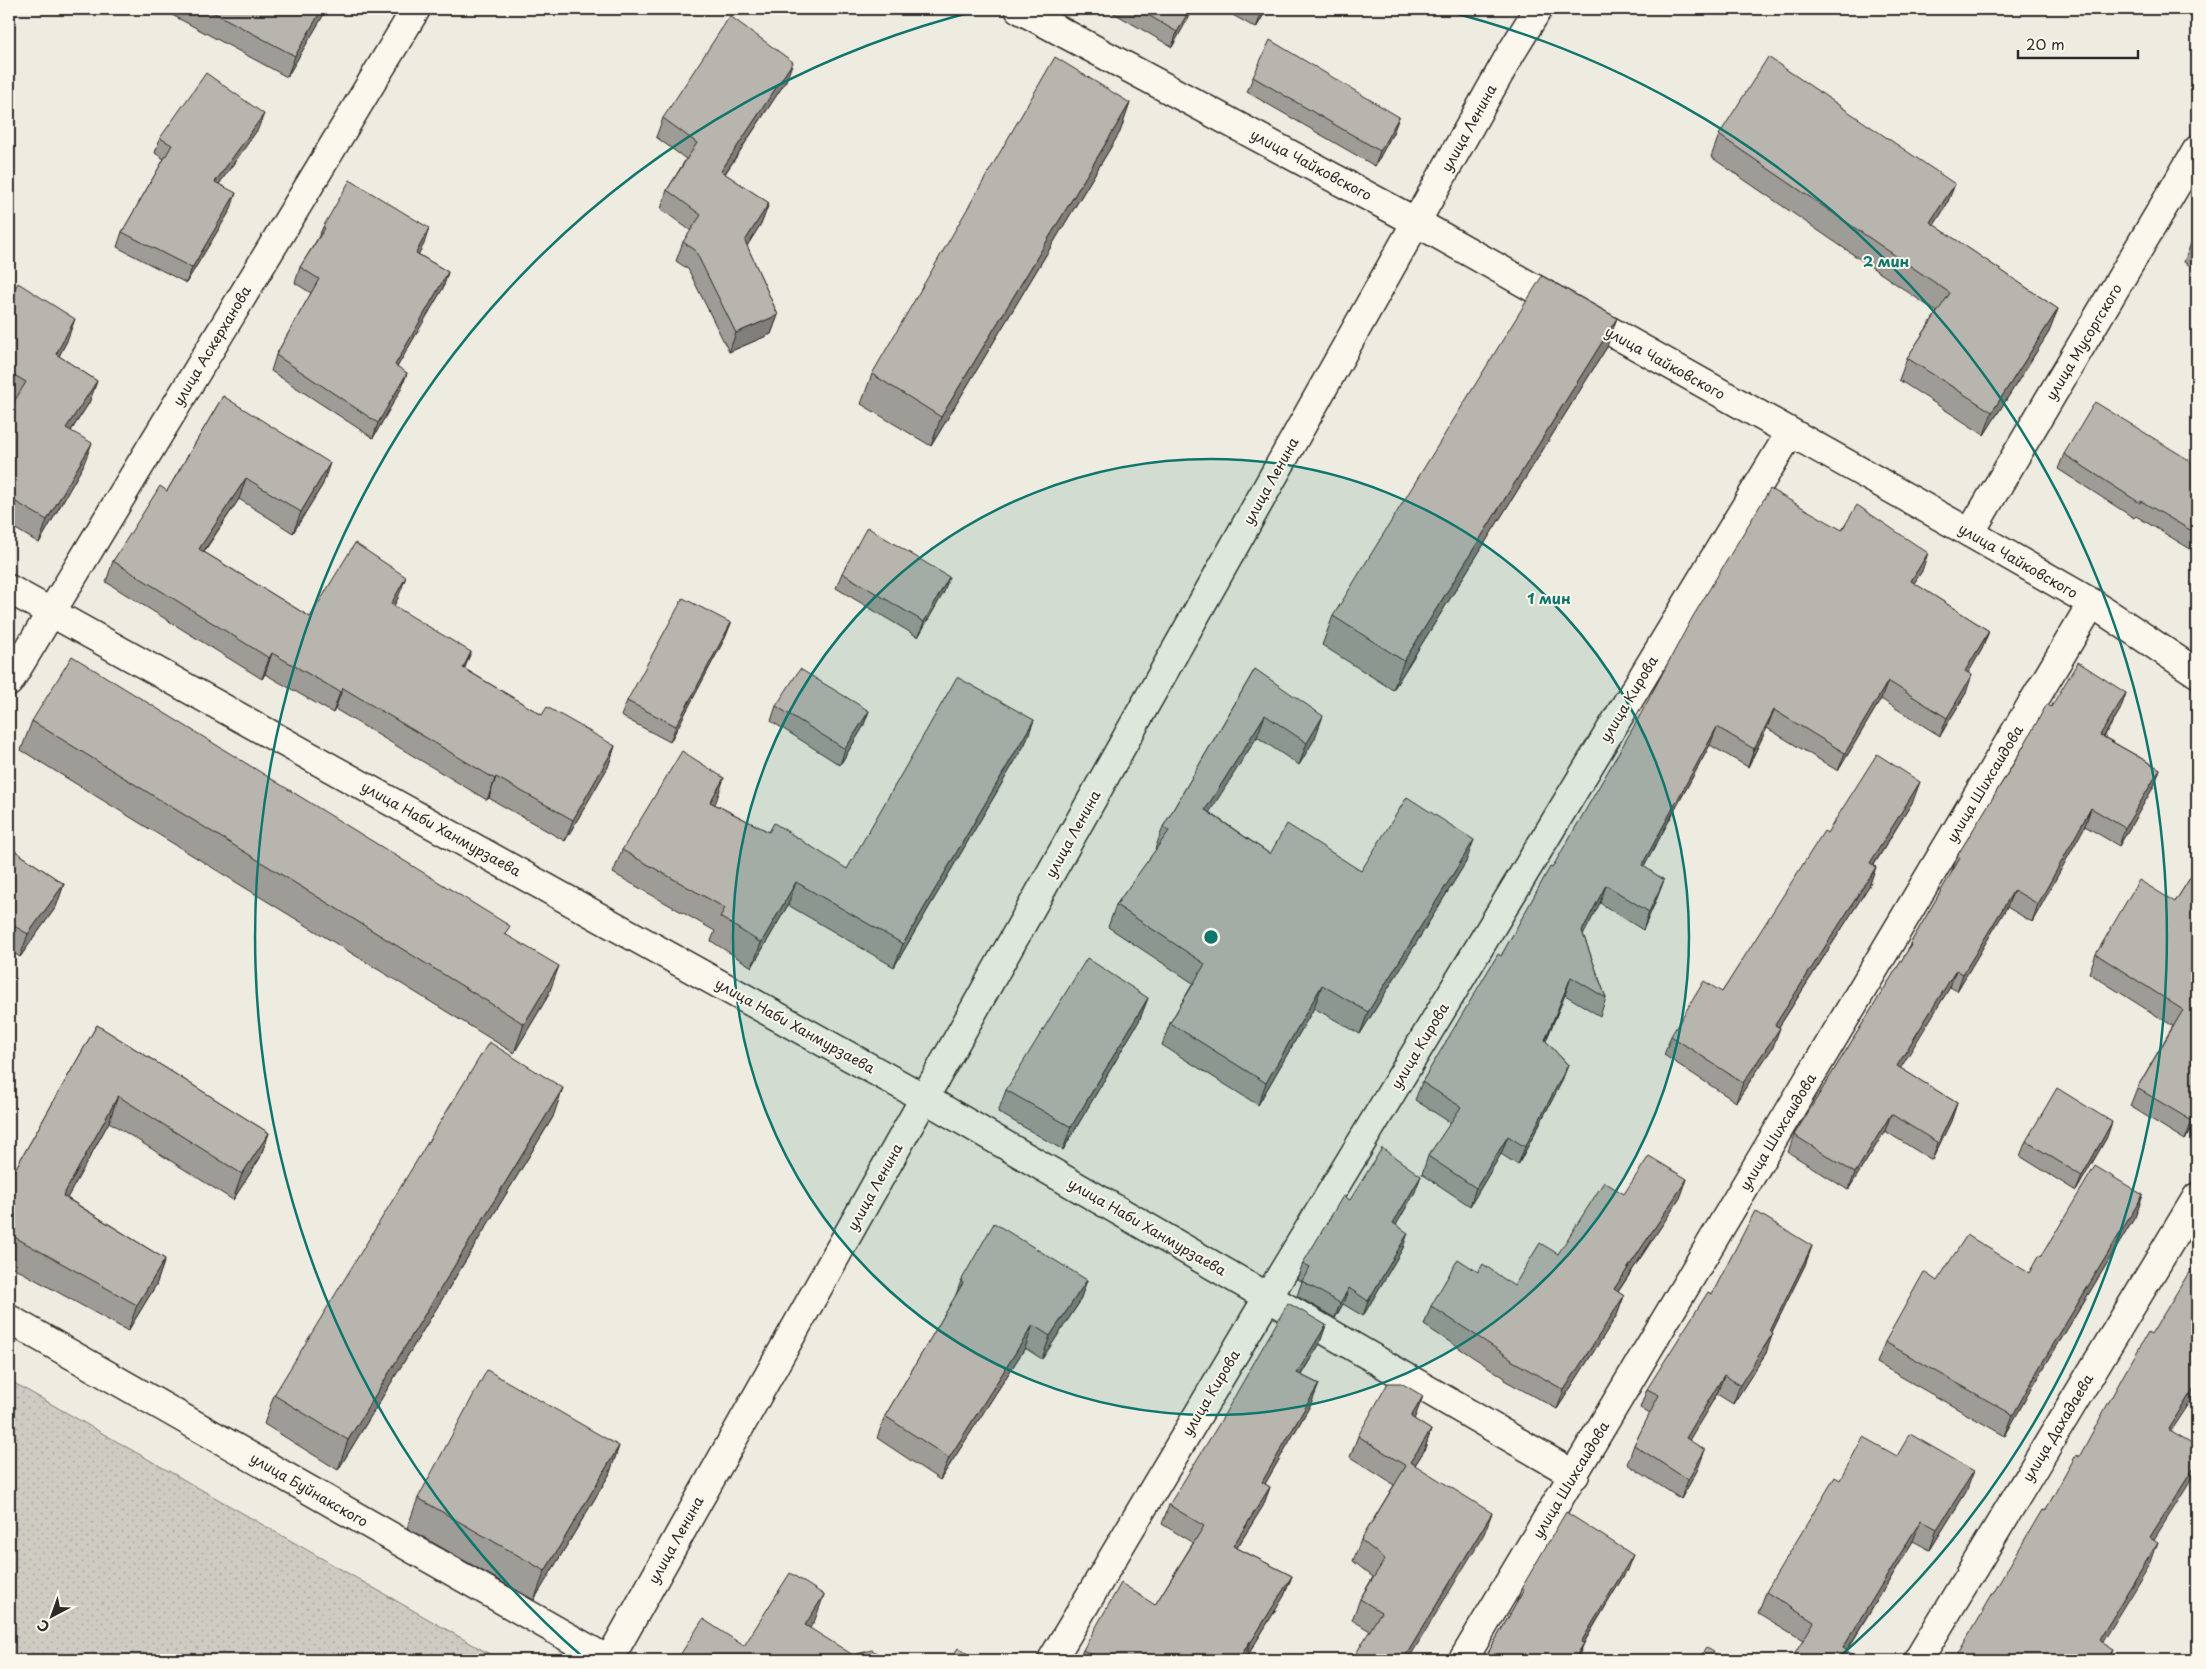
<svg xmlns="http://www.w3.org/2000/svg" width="2206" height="1669" viewBox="0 0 2206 1669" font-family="'Playpen Sans',sans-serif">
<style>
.park{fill:url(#park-dots);stroke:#7c7b76}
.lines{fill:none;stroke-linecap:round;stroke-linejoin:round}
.street-casing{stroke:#2b2b2b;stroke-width:31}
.street{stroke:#fbf7ec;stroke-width:28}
.wall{fill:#9e9c96;stroke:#2b2b2b}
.shaded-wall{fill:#817f7a;stroke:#2b2b2b}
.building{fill:#b8b5ae;stroke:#2b2b2b}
.ring{fill:none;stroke:#0f766e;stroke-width:2.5}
.labels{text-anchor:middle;stroke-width:4;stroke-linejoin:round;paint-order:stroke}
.street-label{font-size:14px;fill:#2b2b2b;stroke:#fbf7ec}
.centre{fill:#0f766e;stroke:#fbf7ec;stroke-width:2.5}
.ring-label{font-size:15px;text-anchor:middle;font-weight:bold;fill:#0f766e;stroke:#fbf7ec;stroke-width:4;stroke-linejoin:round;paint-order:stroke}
</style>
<defs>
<pattern id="park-dots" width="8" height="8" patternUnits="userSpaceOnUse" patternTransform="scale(1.25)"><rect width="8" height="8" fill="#cecbc2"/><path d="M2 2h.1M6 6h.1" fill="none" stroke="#b1aea7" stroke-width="1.8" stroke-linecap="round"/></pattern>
</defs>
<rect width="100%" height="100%" fill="#eeebe0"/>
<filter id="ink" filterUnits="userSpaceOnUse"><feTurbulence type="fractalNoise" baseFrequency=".02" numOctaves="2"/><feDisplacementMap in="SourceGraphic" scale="10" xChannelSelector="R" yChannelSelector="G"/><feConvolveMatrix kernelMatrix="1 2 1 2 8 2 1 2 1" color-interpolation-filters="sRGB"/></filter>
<g filter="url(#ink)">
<!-- park -->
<path class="park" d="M 9,1380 L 500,1660 L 9,1660 Z"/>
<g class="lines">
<!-- street casing -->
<g class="street-casing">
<g id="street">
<path d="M 1019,9 L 1416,222 L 1970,533 L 2092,603 L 2197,673"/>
<path d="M 1970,533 L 2197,150"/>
<path d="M 9,589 L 924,1098 L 1575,1475"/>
<path d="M 9,682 L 416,9"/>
<path d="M 9,1319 L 608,1660"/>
<path d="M 609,1660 L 1511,53 L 1538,9"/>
<path d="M 1052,1660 L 1268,1297 L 1790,433"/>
<path d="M 1463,1660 L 2092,603"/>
<path d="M 1918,1660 L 2197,1197"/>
</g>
</g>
<!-- street -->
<use href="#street" class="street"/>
</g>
<!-- wall -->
<g class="wall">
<path d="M 161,9 L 327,9 L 287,77 Z"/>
<path d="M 1107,9 L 1191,9 L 1187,20 L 1172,47 Z"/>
<path d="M 1222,9 L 1267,9 L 1256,28 Z"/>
<path d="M 1253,77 L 1399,117 L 1393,133 L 1375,166 L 1247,92 Z"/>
<path d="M 786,81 L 725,174 L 769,203 L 762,222 L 747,246 L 778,315 L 771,334 L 729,352 L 688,269 L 676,261 L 683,242 L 691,231 L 661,209 L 667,190 L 686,159 L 656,137 L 663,118 Z"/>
<path d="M 1130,103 L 1120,132 L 931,446 L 861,404 L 872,374 Z"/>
<path d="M 258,129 L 219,184 L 231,209 L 186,283 L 117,247 L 122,232 L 164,159 L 155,153 L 160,138 Z"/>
<path d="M 1719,135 L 1955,184 L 1946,206 L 1934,225 L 2058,309 L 2049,332 L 1984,435 L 1899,380 L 1907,358 L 1937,312 L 1711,157 Z"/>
<path d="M 323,227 L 424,244 L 418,254 L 448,272 L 443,288 L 397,367 L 407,373 L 401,389 L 373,438 L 271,371 L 276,355 L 311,293 L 295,283 L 300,267 L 318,238 Z"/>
<path d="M 2197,234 L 2197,270 L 2184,262 L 2191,243 Z"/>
<path d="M 9,299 L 67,341 L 59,356 L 97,381 L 89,403 L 71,431 L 83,466 L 39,543 L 9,525 L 9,410 L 14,402 L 9,399 Z"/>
<path d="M 1607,347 L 1393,690 L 1322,645 L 1333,616 Z"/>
<path d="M 223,396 L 323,484 L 293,533 L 239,499 L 204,552 L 310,617 L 398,598 L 394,606 L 465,669 L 542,715 L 615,746 L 608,767 L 565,841 L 489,798 L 487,800 L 335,709 L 333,713 L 265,674 L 262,679 L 106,582 L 113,561 L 167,491 Z"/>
<path d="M 2064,454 L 2197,465 L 2197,553 L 2136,516 L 2134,518 L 2058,469 Z"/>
<path d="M 1842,530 L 1922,571 L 1914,583 L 1989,631 L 1982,649 L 1968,673 L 1966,693 L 1940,736 L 1881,699 L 1838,771 L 1767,728 L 1748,767 L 1710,745 L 1644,867 L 1664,880 L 1657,898 L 1643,930 L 1600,903 L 1583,934 L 1606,998 L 1600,1016 L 1565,995 L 1546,1041 L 1568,1065 L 1561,1083 L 1518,1165 L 1501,1154 L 1470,1206 L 1422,1174 L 1428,1156 L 1451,1123 L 1415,1100 L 1422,1082 L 1501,956 L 1552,868 Z"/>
<path d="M 842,573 L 944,592 L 918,637 L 836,588 Z"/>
<path d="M 731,623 L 725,638 L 670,742 L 621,716 L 627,701 Z"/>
<path d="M 1255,669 L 1315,738 L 1299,765 L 1257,737 L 1209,812 L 1270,854 L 1361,871 L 1466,862 L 1360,1034 L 1314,1008 L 1258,1105 L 1162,1045 L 1170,1023 L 1193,983 L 1108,927 L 1116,905 L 1156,850 L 1155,849 L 1163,827 Z"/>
<path d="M 2126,693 L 2120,710 L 2104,737 L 2160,769 L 2154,786 L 2119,846 L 2085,826 L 2032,922 L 2007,907 L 1957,991 L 1950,987 L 1900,1068 L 1957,1103 L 1951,1121 L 1932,1160 L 1885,1131 L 1848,1190 L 1788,1152 L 1794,1135 L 1907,952 L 1910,944 L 1951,874 L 1957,856 L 2051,707 Z"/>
<path d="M 776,706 L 869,711 L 863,727 L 840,765 L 771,721 Z"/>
<path d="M 1034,720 L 1025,744 L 894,967 L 788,905 L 752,967 L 711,941 L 715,931 L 613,873 L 622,850 L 724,778 L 714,804 L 769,832 L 847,869 Z"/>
<path d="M 32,721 L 507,935 L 548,996 L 514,1053 L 21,750 Z"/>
<path d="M 1913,801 L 1874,865 L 1876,867 L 1869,886 L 1779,1027 L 1773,1047 L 1736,1102 L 1664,1055 L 1671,1036 L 1722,992 L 1827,833 Z"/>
<path d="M 9,847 L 64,884 L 56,907 L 20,957 L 9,950 Z"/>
<path d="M 2197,867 L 2197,1120 L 2185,1140 L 2130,1106 L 2137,1088 L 2173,1026 L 2089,973 L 2096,954 L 2175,902 Z"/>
<path d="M 1148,998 L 1139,1021 L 1063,1150 L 998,1112 L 1006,1090 Z"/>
<path d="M 97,1025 L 269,1133 L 260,1158 L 233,1200 L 109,1122 L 67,1198 L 165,1259 L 156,1285 L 128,1331 L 9,1265 L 9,1180 Z"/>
<path d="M 553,1117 L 338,1470 L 264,1424 L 274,1395 Z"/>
<path d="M 2107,1137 L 2076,1191 L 2020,1156 L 2026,1141 Z"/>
<path d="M 1687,1179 L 1680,1198 L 1618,1292 L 1624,1296 L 1617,1315 L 1557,1409 L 1504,1380 L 1505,1378 L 1424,1325 L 1431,1306 L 1514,1286 L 1558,1254 L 1624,1194 Z"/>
<path d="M 1415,1192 L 1396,1225 L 1403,1248 L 1363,1316 L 1343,1304 L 1335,1318 L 1297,1296 L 1302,1281 L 1297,1279 L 1303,1263 L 1350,1200 Z"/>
<path d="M 2143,1195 L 2135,1217 L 2031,1389 L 2005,1436 L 1877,1363 L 1885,1342 L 1937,1281 L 2029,1273 L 2041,1257 Z"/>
<path d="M 1812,1246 L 1805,1265 L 1772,1332 L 1766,1353 L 1733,1404 L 1717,1394 L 1689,1440 L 1698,1469 L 1681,1499 L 1627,1464 L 1634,1445 L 1650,1414 L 1640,1408 L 1647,1389 Z"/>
<path d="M 1087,1280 L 1079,1303 L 1042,1359 L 1025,1348 L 940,1480 L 877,1438 L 885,1416 L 955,1297 L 961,1281 Z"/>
<path d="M 1326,1325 L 1319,1345 L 1301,1375 L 1319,1384 L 1311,1404 L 1265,1484 L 1270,1487 L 1263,1506 L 1237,1548 L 1292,1576 L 1284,1596 L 1245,1660 L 1079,1660 L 1083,1650 L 1155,1605 L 1193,1543 L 1162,1524 L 1169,1505 Z"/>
<path d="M 1423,1396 L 1414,1419 L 1431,1430 L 1424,1451 L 1415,1465 L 1484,1534 L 1370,1631 L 1352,1620 L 1360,1599 L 1373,1577 L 1353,1561 L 1361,1540 L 1394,1485 L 1350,1457 L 1358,1436 Z"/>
<path d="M 619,1446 L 609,1475 L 534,1600 L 407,1528 L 418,1498 Z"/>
<path d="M 1840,1480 L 1966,1492 L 1930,1550 L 1913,1541 L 1847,1651 L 1803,1640 L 1758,1613 L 1766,1592 Z"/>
<path d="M 1627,1570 L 1584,1643 L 1577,1660 L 1484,1660 L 1516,1604 L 1521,1589 Z"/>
</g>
<!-- shaded-wall -->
<g class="shaded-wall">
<path d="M 322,9 L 327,9 L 287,77 L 295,56 Z"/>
<path d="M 1190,9 L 1191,9 L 1187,20 L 1172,47 L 1177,32 Z"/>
<path d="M 1263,9 L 1267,9 L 1256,28 Z"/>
<path d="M 793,62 L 786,81 L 714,190 L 721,171 Z"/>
<path d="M 1130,103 L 1120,132 L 931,446 L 941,417 Z"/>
<path d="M 264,114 L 258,129 L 210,197 L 215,182 Z"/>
<path d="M 1399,117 L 1393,133 L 1375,166 L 1380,151 Z"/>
<path d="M 1955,184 L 1946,206 L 1922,244 L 1930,222 Z"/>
<path d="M 236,193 L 231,209 L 186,283 L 192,268 Z"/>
<path d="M 769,203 L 762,222 L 738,260 L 745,241 Z"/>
<path d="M 429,228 L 424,244 L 411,268 L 416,253 Z"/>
<path d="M 448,272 L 443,288 L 389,381 L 395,365 Z"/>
<path d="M 2058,309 L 2049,332 L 1984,435 L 1992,412 Z"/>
<path d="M 778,315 L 771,334 L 729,352 L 736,333 Z"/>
<path d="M 1617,318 L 1607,347 L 1393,690 L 1404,661 Z"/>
<path d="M 75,319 L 67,341 L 48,376 L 56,354 Z"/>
<path d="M 407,373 L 401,389 L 373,438 L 378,423 Z"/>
<path d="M 97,381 L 89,403 L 58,450 L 66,428 Z"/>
<path d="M 92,443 L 83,466 L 39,543 L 47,520 Z"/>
<path d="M 330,463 L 323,484 L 293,533 L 301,512 Z"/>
<path d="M 246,478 L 239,499 L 191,570 L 199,549 Z"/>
<path d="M 1928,553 L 1922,571 L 1904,599 L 1911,581 Z"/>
<path d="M 406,577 L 398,598 L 383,625 L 391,604 Z"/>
<path d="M 949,577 L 944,592 L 918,637 L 924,622 Z"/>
<path d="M 731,623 L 725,638 L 670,742 L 676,726 Z"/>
<path d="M 1989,631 L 1982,649 L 1959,689 L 1965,671 Z"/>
<path d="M 471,652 L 463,673 L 463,668 Z"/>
<path d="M 272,653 L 265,674 L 262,679 L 269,658 Z"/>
<path d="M 1972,675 L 1966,693 L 1940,736 L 1947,718 Z"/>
<path d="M 1888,681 L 1881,699 L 1838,771 L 1845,753 Z"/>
<path d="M 343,688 L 335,709 L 333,713 L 340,692 Z"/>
<path d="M 2126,693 L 2120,710 L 2094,752 L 2100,735 Z"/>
<path d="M 1774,710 L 1767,728 L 1748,767 L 1754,749 Z"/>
<path d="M 869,711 L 863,727 L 840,765 L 845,749 Z"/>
<path d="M 1265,715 L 1257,737 L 1197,832 L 1205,810 Z"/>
<path d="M 1323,716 L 1315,738 L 1299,765 L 1307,743 Z"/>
<path d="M 1034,720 L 1025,744 L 894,967 L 903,944 Z"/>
<path d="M 1717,727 L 1710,745 L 1635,883 L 1642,865 Z"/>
<path d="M 615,746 L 608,767 L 565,841 L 573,820 Z"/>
<path d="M 2160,769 L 2154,786 L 2119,846 L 2125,828 Z"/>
<path d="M 496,777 L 489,798 L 487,800 L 495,779 Z"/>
<path d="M 724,778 L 716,802 L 701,826 L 710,802 Z"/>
<path d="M 1920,782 L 1913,801 L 1863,882 L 1870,863 Z"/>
<path d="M 2091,808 L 2085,826 L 2032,922 L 2038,904 Z"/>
<path d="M 1474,840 L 1466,862 L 1360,1034 L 1368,1012 Z"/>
<path d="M 1876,867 L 1869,886 L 1768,1044 L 1775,1025 Z"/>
<path d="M 1664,880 L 1657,898 L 1643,930 L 1649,912 Z"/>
<path d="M 796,882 L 788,905 L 752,967 L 761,943 Z"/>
<path d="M 64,884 L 56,907 L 20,957 L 28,934 Z"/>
<path d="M 1606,885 L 1600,903 L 1576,949 L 1582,931 Z"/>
<path d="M 2014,890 L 2007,907 L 1957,991 L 1963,974 Z"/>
<path d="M 559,966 L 548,996 L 514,1053 L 524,1024 Z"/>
<path d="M 1956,970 L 1950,987 L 1891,1084 L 1897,1066 Z"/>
<path d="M 1571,977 L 1565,995 L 1538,1058 L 1545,1040 Z"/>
<path d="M 1322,985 L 1314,1008 L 1258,1105 L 1266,1083 Z"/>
<path d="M 1148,998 L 1139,1021 L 1063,1150 L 1071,1127 Z"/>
<path d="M 1780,1028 L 1773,1047 L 1736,1102 L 1743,1083 Z"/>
<path d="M 1568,1065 L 1561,1083 L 1518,1165 L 1525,1147 Z"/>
<path d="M 563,1088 L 553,1117 L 338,1470 L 348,1440 Z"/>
<path d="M 118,1096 L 109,1122 L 54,1222 L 63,1196 Z"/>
<path d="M 1957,1103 L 1951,1121 L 1932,1160 L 1938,1143 Z"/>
<path d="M 2197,1113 L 2197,1120 L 2185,1140 L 2192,1121 Z"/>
<path d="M 1891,1114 L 1885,1131 L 1848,1190 L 1855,1173 Z"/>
<path d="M 2112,1122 L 2107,1137 L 2076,1191 L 2082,1176 Z"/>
<path d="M 269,1133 L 260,1158 L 233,1200 L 242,1174 Z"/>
<path d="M 1508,1136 L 1501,1154 L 1470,1206 L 1476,1188 Z"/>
<path d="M 1421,1176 L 1415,1192 L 1388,1239 L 1393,1223 Z"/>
<path d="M 1687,1179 L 1680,1198 L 1607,1308 L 1614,1289 Z"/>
<path d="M 2143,1195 L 2135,1217 L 2031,1389 L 2005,1436 L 2013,1415 L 2039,1368 Z"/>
<path d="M 1408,1233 L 1403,1248 L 1363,1316 L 1368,1301 Z"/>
<path d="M 1812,1246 L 1805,1265 L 1764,1348 L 1773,1333 L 1766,1353 L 1733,1404 L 1740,1385 L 1770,1331 Z"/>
<path d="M 165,1259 L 156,1285 L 128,1331 L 137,1305 Z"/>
<path d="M 1087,1280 L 1079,1303 L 1042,1359 L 1050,1336 Z"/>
<path d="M 1349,1288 L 1343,1304 L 1335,1318 L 1340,1303 Z"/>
<path d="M 1624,1296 L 1617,1315 L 1557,1409 L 1564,1390 Z"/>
<path d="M 1033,1325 L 1025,1348 L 940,1480 L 949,1458 Z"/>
<path d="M 1326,1325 L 1319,1345 L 1290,1392 L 1297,1373 Z"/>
<path d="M 1724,1375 L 1717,1394 L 1679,1457 L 1686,1438 Z"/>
<path d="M 2197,1383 L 2197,1392 L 2160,1448 L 2168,1429 Z"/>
<path d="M 1319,1384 L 1311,1404 L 1255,1501 L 1262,1482 Z"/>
<path d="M 1423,1396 L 1415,1417 L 1403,1439 L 1411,1417 Z"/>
<path d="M 1431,1430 L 1424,1451 L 1403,1483 L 1410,1462 Z"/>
<path d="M 619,1446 L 609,1475 L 534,1600 L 545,1571 Z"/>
<path d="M 1705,1450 L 1698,1469 L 1681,1499 L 1688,1480 Z"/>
<path d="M 2197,1463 L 2197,1471 L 2143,1557 L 2150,1537 Z"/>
<path d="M 1974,1471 L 1966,1492 L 1930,1550 L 1937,1529 Z"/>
<path d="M 1270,1487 L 1263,1506 L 1226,1565 L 1233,1546 Z"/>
<path d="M 1492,1513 L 1484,1534 L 1408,1660 L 1403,1660 Z"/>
<path d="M 1921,1520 L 1913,1541 L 1841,1660 L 1843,1648 Z"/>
<path d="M 2158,1542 L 2151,1562 L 2091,1660 L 2098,1640 Z"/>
<path d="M 1633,1555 L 1627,1570 L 1575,1657 L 1581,1642 Z"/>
<path d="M 1292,1576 L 1284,1596 L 1245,1660 L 1251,1642 Z"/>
<path d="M 824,1595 L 815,1620 L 796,1650 L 805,1625 Z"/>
<path d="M 1250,1641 L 1243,1660 L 1238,1660 Z"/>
<path d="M 1584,1643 L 1577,1660 L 1574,1660 Z"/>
<path d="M 2114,1650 L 2110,1660 L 2107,1660 Z"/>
</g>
<!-- building -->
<g class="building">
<path d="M 207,9 L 322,9 L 295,56 Z"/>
<path d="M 1138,9 L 1190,9 L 1177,32 Z"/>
<path d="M 730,16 L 793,62 L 721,171 L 769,203 L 745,241 L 778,315 L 736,333 L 695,250 L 683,242 L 701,215 L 667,190 L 697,143 L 663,118 Z"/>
<path d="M 1270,40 L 1399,117 L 1380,151 L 1253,77 Z"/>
<path d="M 1055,57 L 1130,103 L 941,417 L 872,374 Z"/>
<path d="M 1768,57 L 1955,184 L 1930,222 L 2058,309 L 1992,412 L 1907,358 L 1950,293 L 1719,135 Z"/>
<path d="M 206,73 L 264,114 L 215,182 L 236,193 L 192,268 L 122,232 L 172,145 L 160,138 Z"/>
<path d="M 350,180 L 429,228 L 416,253 L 448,272 L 395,365 L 407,373 L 378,423 L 276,355 L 319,279 L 300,267 L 325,228 L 323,227 Z"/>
<path d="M 2197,234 L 2197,247 L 2191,243 Z"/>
<path d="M 1542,276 L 1617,318 L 1404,661 L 1333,616 Z"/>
<path d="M 18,283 L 75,319 L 56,354 L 97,381 L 66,428 L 92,443 L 47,520 L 9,498 L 9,410 L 26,382 L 9,372 L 9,299 Z"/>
<path d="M 223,396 L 330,463 L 301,512 L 246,478 L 199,549 L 310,617 L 355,543 L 406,577 L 391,604 L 471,652 L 463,668 L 542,715 L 547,707 L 615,746 L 573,820 L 496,777 L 495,779 L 343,688 L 340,692 L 272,653 L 269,658 L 113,561 L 160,486 L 167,491 Z"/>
<path d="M 2095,402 L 2197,465 L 2197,534 L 2141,501 L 2140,503 L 2064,454 Z"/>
<path d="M 1770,489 L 1842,530 L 1857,505 L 1928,553 L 1911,581 L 1989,631 L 1965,671 L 1972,675 L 1947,718 L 1888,681 L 1845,753 L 1774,710 L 1754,749 L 1717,727 L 1642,865 L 1664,880 L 1649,912 L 1606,885 L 1582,931 L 1606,998 L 1571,977 L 1545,1040 L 1568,1065 L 1525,1147 L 1508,1136 L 1476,1188 L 1428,1156 L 1461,1107 L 1422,1082 L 1498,954 L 1501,956 L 1550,867 L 1552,868 L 1637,721 L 1692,618 Z"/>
<path d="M 867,527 L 949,577 L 924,622 L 842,573 Z"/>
<path d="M 683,598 L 731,623 L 676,726 L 627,701 Z"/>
<path d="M 72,656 L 510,926 L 505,934 L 559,966 L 524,1024 L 32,721 Z"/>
<path d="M 2078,662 L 2126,693 L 2100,735 L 2160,769 L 2125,828 L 2091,808 L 2038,904 L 2014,890 L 1963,974 L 1956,970 L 1897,1066 L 1957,1103 L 1938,1143 L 1891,1114 L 1855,1173 L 1794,1135 L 1911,945 L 1910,944 L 1960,858 L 1957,856 L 2014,763 L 2047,704 L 2051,707 Z"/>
<path d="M 800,669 L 869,711 L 845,749 L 776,706 Z"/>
<path d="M 1255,669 L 1323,716 L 1307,743 L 1265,715 L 1205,810 L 1270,854 L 1287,824 L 1361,871 L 1407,797 L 1474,840 L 1368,1012 L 1322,985 L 1266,1083 L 1170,1023 L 1205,964 L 1116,905 L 1169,831 L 1163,827 Z"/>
<path d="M 957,677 L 1034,720 L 903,944 L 796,882 L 761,943 L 720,917 L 725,908 L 622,850 L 682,751 L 724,778 L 710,802 L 769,832 L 774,823 L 847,869 Z"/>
<path d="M 1877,754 L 1920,782 L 1870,863 L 1876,867 L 1775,1025 L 1780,1028 L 1743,1083 L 1671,1036 L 1704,981 L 1722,992 L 1824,831 L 1827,833 Z"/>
<path d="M 9,847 L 64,884 L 28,934 L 9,923 Z"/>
<path d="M 2197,867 L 2197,1113 L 2192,1121 L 2137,1088 L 2183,1010 L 2096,954 L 2139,880 L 2175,902 Z"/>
<path d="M 1087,958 L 1148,998 L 1071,1127 L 1006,1090 Z"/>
<path d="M 97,1025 L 269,1133 L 242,1174 L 118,1096 L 63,1196 L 165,1259 L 137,1305 L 9,1234 L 9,1180 Z"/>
<path d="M 489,1042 L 563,1088 L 348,1440 L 274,1395 Z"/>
<path d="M 2057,1088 L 2112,1122 L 2082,1176 L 2026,1141 Z"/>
<path d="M 1382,1148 L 1421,1176 L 1393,1223 L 1408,1233 L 1368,1301 L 1349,1288 L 1340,1303 L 1302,1281 L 1310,1267 L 1303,1263 L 1343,1196 L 1350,1200 Z"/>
<path d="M 1649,1156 L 1687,1179 L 1614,1289 L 1624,1296 L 1564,1390 L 1511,1360 L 1512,1359 L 1431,1306 L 1458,1259 L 1478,1272 L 1483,1264 L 1514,1286 L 1540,1243 L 1558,1254 L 1604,1182 L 1624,1194 Z"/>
<path d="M 2095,1166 L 2143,1195 L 2039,1368 L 2013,1415 L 1885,1342 L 1924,1272 L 1937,1281 L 1967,1235 L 2029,1273 L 2039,1255 L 2041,1257 Z"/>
<path d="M 1755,1211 L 1812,1246 L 1770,1331 L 1773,1333 L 1740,1385 L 1724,1375 L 1686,1438 L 1705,1450 L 1688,1480 L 1634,1445 L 1659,1395 L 1647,1389 L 1708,1292 L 1712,1294 Z"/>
<path d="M 994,1223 L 1087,1280 L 1050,1336 L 1033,1325 L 949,1458 L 885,1416 L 963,1283 L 961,1281 Z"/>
<path d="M 2197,1259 L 2197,1383 L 2168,1429 L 2197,1446 L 2197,1463 L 2150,1537 L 2158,1542 L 2098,1640 L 2114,1650 L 2107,1660 L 1948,1660 L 1950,1655 L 1956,1657 L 2042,1510 L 2045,1511 L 2076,1455 L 2079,1457 L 2123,1376 L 2148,1333 L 2151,1335 Z"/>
<path d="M 1288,1303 L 1326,1325 L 1297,1373 L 1319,1384 L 1262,1482 L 1270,1487 L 1233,1546 L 1292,1576 L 1251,1642 L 1250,1641 L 1238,1660 L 1102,1660 L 1083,1650 L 1121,1583 L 1155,1605 L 1204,1526 L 1169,1505 L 1219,1424 Z"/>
<path d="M 487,1370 L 619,1446 L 545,1571 L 418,1498 Z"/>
<path d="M 1388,1383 L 1401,1383 L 1423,1396 L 1411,1417 L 1431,1430 L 1410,1462 L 1492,1513 L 1403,1660 L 1352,1660 L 1381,1612 L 1360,1599 L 1385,1559 L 1361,1540 L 1406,1466 L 1358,1436 Z"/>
<path d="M 1910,1434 L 1974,1471 L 1937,1529 L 1921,1520 L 1843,1648 L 1856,1657 L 1854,1660 L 1791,1660 L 1814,1622 L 1766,1592 L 1835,1477 L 1840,1480 L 1863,1437 L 1897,1456 Z"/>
<path d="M 1566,1512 L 1633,1555 L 1581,1642 L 1584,1643 L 1574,1660 L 1484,1660 L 1524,1590 L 1521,1589 Z"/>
<path d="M 790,1573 L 824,1595 L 805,1625 L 853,1655 L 872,1650 L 888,1660 L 677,1660 L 703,1619 L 744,1646 Z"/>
<path d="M 958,1648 L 978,1660 L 950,1660 Z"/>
<path d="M 1706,1648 L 1726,1660 L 1698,1660 Z"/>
</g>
</g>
<!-- distance rings -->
<circle cx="1211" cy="937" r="478" fill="#0f766e" fill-opacity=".12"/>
<g class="ring">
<circle cx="1211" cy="937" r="478"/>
<path d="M584 1658A955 955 0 0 1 980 10M1442 10A955 955 0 0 1 1838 1658"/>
</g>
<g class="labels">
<!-- street labels -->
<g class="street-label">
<text transform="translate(1469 128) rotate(-61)" y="5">улица Ленина</text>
<text transform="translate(1311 165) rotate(28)" y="5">улица Чайковского</text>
<text transform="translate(2084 342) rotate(-59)" y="5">улица Мусоргского</text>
<text transform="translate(212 346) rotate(-59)" y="5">улица Аскерханова</text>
<text transform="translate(1665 363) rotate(29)" y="5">улица Чайковского</text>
<text transform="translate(1271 481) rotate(-61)" y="5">улица Ленина</text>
<text transform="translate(2018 561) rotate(30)" y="5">улица Чайковского</text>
<text transform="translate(1629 699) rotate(-59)" y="5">улица Кирова</text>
<text transform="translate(1985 784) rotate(-59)" y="5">улица Шихсаидова</text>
<text transform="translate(441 829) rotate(29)" y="5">улица Наби Ханмурзаева</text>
<text transform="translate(1073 834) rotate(-61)" y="5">улица Ленина</text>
<text transform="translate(795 1026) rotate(29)" y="5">улица Наби Ханмурзаева</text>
<text transform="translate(1420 1046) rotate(-59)" y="5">улица Кирова</text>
<text transform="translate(1778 1132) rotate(-59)" y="5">улица Шихсаидова</text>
<text transform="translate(875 1187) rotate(-61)" y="5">улица Ленина</text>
<text transform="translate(1147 1227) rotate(30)" y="5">улица Наби Ханмурзаева</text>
<text transform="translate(1211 1393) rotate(-59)" y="5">улица Кирова</text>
<text transform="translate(2058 1428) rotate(-59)" y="5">улица Дахадаева</text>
<text transform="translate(1571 1480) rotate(-59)" y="5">улица Шихсаидова</text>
<text transform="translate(309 1490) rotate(30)" y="5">улица Буйнакского</text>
<text transform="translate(676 1540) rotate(-61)" y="5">улица Ленина</text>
</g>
</g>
<circle cx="1211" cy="937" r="8" class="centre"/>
<g class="ring-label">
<text x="1886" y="267">2 мин</text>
<text x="1549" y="604">1 мин</text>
</g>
<!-- margin -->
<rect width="2206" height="1669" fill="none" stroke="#fbf7ec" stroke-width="30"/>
<rect x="15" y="15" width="2176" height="1639" fill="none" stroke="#2b2b2b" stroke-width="2" filter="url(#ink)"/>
<!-- north arrow -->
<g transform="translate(52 1616) rotate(221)" stroke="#fbf7ec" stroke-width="4" paint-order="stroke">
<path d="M0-4L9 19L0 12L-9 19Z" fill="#2b2b2b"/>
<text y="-8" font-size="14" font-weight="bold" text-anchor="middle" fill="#2b2b2b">С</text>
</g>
<!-- scale -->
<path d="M2018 50v8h120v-8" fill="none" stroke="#2b2b2b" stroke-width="2.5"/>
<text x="2026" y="50" font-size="15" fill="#2b2b2b" stroke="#fbf7ec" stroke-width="4" paint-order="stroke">20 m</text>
</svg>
